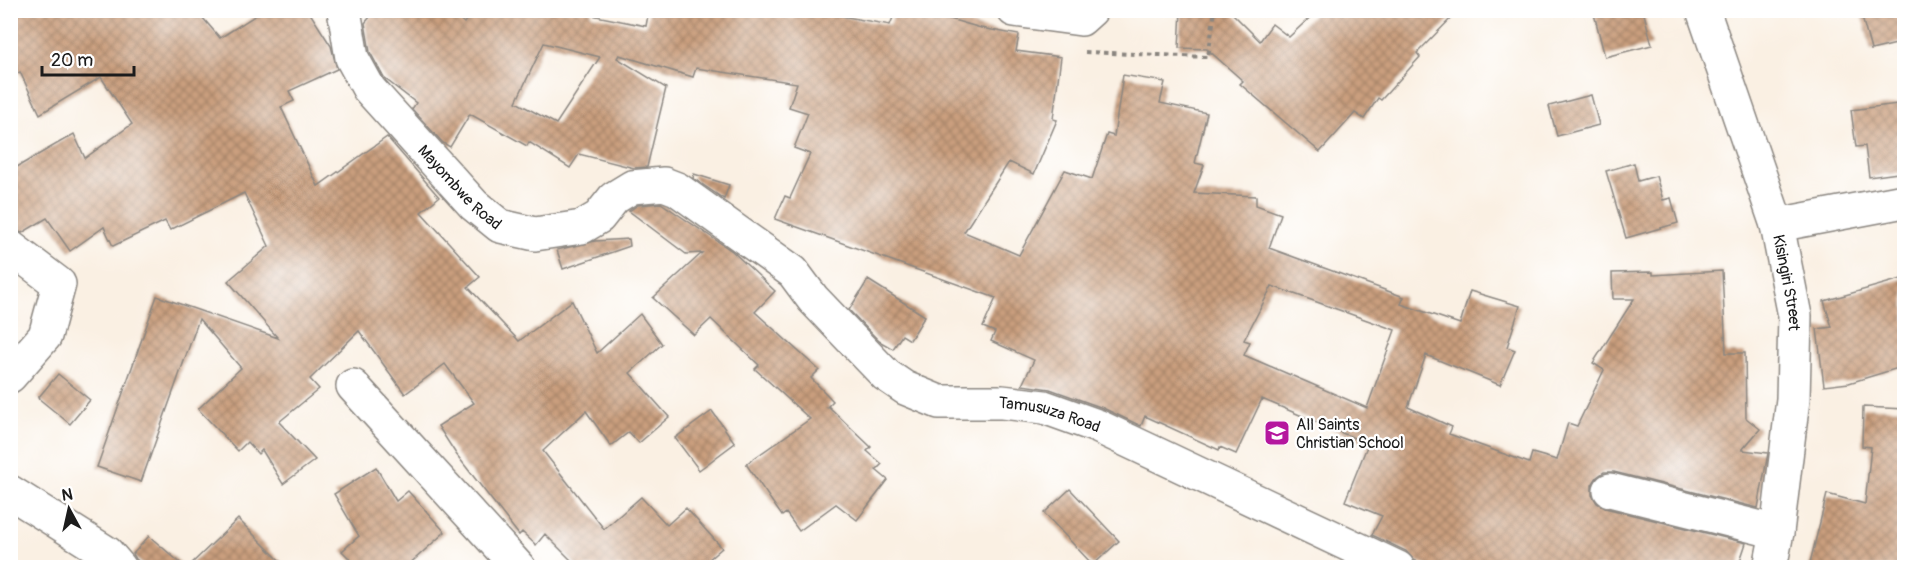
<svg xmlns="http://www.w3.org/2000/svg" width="1915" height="578" viewBox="0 0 1915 578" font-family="Pangolin,sans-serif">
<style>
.building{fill:url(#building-cross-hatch);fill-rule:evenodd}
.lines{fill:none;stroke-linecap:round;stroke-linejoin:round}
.minor-casing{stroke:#8b8680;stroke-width:36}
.path{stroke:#8b8680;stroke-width:4;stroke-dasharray:4.5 4.5;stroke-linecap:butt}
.minor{stroke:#fff;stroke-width:33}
.labels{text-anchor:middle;stroke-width:4.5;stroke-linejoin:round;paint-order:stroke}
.street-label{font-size:16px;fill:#1c1c1c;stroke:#fff}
.poi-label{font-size:16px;fill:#1c1c1c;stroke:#fff;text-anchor:start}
</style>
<defs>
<pattern id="building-cross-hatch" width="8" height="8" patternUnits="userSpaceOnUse" patternTransform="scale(1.5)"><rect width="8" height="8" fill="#ca9f7e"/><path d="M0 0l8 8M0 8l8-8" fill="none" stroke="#a38166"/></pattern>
</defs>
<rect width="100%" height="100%" fill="#fff"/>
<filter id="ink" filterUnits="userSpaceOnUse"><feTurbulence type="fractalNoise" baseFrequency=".0167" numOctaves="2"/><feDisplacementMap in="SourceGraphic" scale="12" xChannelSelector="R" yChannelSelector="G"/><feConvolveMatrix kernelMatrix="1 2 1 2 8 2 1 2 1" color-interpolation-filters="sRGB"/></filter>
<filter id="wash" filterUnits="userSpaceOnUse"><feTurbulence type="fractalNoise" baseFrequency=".008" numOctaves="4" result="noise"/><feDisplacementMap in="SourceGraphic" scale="24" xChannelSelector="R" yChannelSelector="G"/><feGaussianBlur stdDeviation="1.35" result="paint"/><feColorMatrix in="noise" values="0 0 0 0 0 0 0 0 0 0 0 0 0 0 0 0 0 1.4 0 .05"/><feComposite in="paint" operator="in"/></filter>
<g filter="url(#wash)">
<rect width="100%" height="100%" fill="#faf0e3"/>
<g id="blocks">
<!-- building -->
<g class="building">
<path d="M 10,10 L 196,10 L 220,38 L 264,10 L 308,10 L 331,46 L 337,69 L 289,91 L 294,101 L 281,107 L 318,186 L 387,137 L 439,197 L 421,212 L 480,277 L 468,287 L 519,341 L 572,301 L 597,353 L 640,314 L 662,344 L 630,373 L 669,417 L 639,443 L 629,432 L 611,446 L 586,411 L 543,451 L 604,529 L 641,497 L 667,525 L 686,508 L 722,548 L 700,567 L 578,567 L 545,534 L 536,545 L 522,532 L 519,535 L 456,454 L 438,426 L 474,403 L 445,364 L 405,394 L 359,331 L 310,379 L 319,389 L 279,422 L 315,460 L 283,484 L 262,450 L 258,454 L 247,442 L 238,451 L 198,409 L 241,368 L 199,319 L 141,482 L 97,467 L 157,296 L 278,338 L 228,281 L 269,246 L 244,193 L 170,230 L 165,221 L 113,246 L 104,227 L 70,251 L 47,218 L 22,233 L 10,229 L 10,171 L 74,134 L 85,158 L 132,124 L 101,77 L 40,114 L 20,72 L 10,77 Z"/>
<path d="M 473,10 L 592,10 L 591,15 L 646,26 L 649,10 L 745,10 L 794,18 L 796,10 L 809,10 L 890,25 L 896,10 L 911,10 L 935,20 L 936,15 L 981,28 L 1019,35 L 1016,51 L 1061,57 L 1053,119 L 1057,120 L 1034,174 L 1009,162 L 964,232 L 1019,255 L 1065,170 L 1092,179 L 1107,134 L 1114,136 L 1123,75 L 1165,82 L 1160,103 L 1207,113 L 1195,163 L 1204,165 L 1194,193 L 1256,196 L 1256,205 L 1281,214 L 1269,248 L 1404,297 L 1401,304 L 1460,324 L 1470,291 L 1520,306 L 1507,347 L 1515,350 L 1500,385 L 1426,355 L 1408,407 L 1452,427 L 1449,434 L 1529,463 L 1532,453 L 1557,460 L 1568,423 L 1577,426 L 1604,370 L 1593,363 L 1634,299 L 1613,299 L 1612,273 L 1653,272 L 1653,275 L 1722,271 L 1726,353 L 1745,353 L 1746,418 L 1760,429 L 1742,450 L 1768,453 L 1758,508 L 1614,472 L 1604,472 L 1597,477 L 1592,485 L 1592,495 L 1597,503 L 1605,508 L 1746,543 L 1738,567 L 1429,567 L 1414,560 L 1406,551 L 1372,535 L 1382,516 L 1345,501 L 1368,444 L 1262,399 L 1236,454 L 1220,447 L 1219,450 L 1145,416 L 1141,426 L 1103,408 L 1050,389 L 1022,385 L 1034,360 L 991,341 L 995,332 L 983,327 L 996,298 L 775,219 L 785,196 L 790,198 L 810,154 L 794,148 L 808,113 L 789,107 L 797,83 L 696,68 L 693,77 L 619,55 L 617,58 L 666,88 L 647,167 L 634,168 L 579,154 L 570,168 L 529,142 L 527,146 L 470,114 L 450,147 L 443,143 L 412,109 L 416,103 L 384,78 L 370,52 L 365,23 L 375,11 L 450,11 L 464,23 ZM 544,43 L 600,57 L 556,124 L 516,102 ZM 1272,286 L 1395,330 L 1367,408 L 1244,355 L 1250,342 L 1244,340 Z"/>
<path d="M 1181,10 L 1229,10 L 1260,41 L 1272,24 L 1289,37 L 1318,10 L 1459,10 L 1417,53 L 1420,57 L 1381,100 L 1378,98 L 1364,119 L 1355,113 L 1320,152 L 1240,84 L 1243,81 L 1207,49 L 1179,48 Z"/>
<path d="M 1593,10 L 1643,10 L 1652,45 L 1605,57 Z"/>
<path d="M 1860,10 L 1905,10 L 1905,42 L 1871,50 Z"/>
<path d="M 1591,95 L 1599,125 L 1557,136 L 1549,106 Z"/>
<path d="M 1905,103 L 1905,172 L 1869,177 L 1865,146 L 1856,147 L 1851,110 Z"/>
<path d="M 1634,163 L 1638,181 L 1656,176 L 1663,200 L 1671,198 L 1678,223 L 1626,238 L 1606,171 Z"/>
<path d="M 694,174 L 729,185 L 724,199 L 693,178 Z"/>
<path d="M 661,203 L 732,251 L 775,291 L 755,312 L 819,370 L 811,378 L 833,401 L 826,408 L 828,406 L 871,447 L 867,451 L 882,464 L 876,470 L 888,480 L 857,520 L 836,504 L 799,531 L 786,513 L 782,516 L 746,464 L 810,419 L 755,369 L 759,365 L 711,319 L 694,335 L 653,298 L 702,253 L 686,254 L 629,211 L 638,205 Z"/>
<path d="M 629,239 L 630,246 L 563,269 L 557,250 L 595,241 Z"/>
<path d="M 1905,278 L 1905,366 L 1849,383 L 1824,386 L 1817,329 L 1832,327 L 1824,301 Z"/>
<path d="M 868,280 L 925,316 L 910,340 L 902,335 L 893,349 L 879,341 L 849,310 Z"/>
<path d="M 58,374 L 90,400 L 70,424 L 38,398 Z"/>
<path d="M 1863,407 L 1905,409 L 1905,567 L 1809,567 L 1827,494 L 1865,504 L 1871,447 L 1862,446 Z"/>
<path d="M 712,411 L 735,443 L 699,470 L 675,438 Z"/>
<path d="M 376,467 L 396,501 L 408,491 L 445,532 L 406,567 L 358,567 L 342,551 L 359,536 L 334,494 Z"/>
<path d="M 1070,489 L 1119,541 L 1093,565 L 1044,513 Z"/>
<path d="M 238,519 L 286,567 L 188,567 Z"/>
<path d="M 149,536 L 185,567 L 146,567 L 136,559 L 133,554 Z"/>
</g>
</g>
</g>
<g filter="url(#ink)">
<use href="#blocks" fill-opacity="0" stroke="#8b8680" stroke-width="1.5"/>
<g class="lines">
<!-- minor casing -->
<g class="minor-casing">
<g id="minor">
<path id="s1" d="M 344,10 L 352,58 L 369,89 L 474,205 L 500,226 L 535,234 L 582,227 L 599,217 L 614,198 L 632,187 L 664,184 L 677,189 L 793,272 L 813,299 L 886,375 L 905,388 L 939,402 L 1002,402 L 1044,407 L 1097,426 L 1398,568"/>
<path d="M 1014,10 L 1081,19 L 1091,10"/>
<path id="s2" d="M 1703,10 L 1777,225 L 1795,316 L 1793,399 L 1777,532 L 1770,568"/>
<path d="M 1777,225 L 1904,201"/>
<path d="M 10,247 L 59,284 L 45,336 L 10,376"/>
<path d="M 353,386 L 519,568"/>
<path d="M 1610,490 L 1777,532"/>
<path d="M 10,492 L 107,553 L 120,568"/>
</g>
</g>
<!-- path -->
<path class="path" d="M 1085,52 L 1208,57 L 1215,10"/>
<!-- minor -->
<use href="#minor" class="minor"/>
</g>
</g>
<!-- icons -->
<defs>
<g id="school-square" transform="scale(1.35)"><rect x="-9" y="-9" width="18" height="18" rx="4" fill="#b5179e" stroke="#fff"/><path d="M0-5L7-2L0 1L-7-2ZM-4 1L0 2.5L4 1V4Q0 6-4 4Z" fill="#fff"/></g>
</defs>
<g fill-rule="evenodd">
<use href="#school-square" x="1277" y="433"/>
</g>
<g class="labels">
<!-- street labels -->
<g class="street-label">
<text dy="6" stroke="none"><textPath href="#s1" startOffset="218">Mayombwe Road</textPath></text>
<text dy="6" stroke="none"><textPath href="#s2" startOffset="286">Kisingiri Street</textPath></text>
<text dy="6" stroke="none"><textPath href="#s1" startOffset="922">Tamusuza Road</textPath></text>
</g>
<!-- poi labels -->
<g class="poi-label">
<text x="1296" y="430">All Saints<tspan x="1296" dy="18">Christian School</tspan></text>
</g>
</g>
<!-- margin -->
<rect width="1915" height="578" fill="none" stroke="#fff" stroke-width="36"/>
<!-- north arrow -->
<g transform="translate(69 509) rotate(352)" stroke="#ffffff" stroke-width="4.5" paint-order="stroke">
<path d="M0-4.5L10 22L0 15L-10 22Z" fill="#1c1c1c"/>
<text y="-9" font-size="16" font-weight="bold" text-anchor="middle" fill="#1c1c1c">N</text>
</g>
<!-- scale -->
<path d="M42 66v9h92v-9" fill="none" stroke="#1c1c1c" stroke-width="3"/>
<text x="51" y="66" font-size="18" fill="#1c1c1c" stroke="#ffffff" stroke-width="4.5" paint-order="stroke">20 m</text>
</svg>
